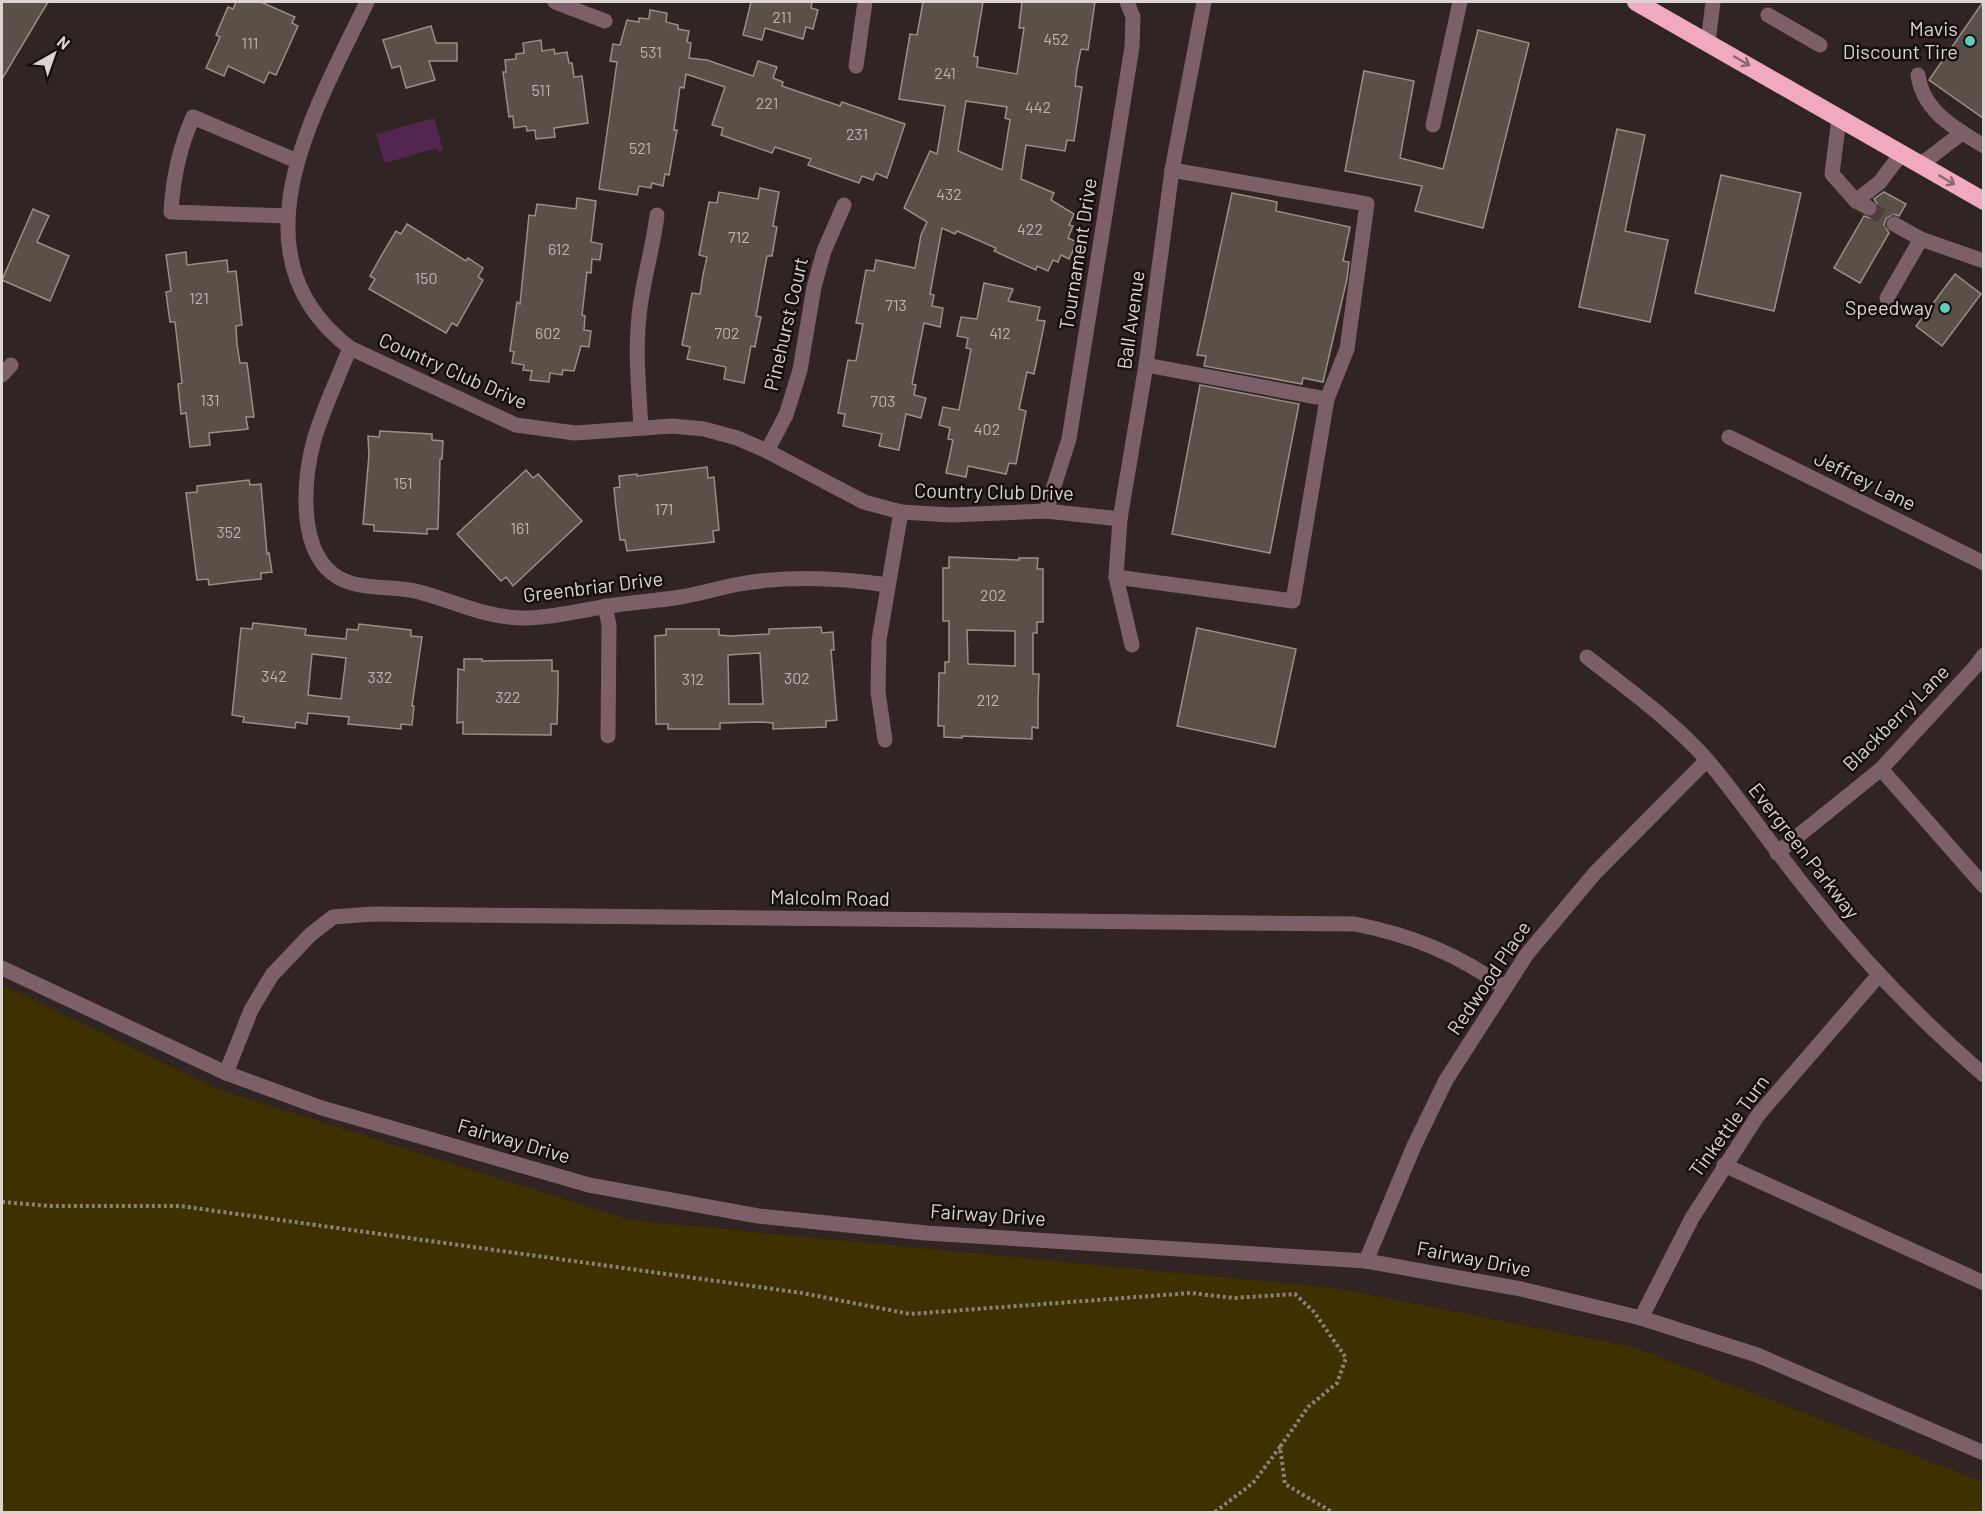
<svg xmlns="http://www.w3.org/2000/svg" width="1985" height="1514" viewBox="0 0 1985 1514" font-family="Barlow,sans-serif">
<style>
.green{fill:#3f3000}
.water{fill:#522650}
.building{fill:#5a5048;stroke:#9a8e86;stroke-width:1.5;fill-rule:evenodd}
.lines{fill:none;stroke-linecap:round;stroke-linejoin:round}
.minor-tunnel{stroke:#4b3f3d;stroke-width:15;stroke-dasharray:15 8;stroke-linecap:butt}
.path{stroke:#8a807e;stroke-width:4;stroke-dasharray:3 3;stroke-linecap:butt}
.minor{stroke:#7c5f68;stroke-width:15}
.highway{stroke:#f1a9c0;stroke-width:18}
.oneway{stroke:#8e6470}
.poi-dot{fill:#5cceba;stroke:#150f0e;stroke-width:2}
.labels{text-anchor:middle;stroke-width:5;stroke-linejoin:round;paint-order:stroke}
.number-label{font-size:16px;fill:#bcb3b0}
.poi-label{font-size:20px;fill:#dcd4d2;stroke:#150f0e;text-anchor:end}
.street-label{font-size:20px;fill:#dcd4d2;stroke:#150f0e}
</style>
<rect width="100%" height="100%" fill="#312523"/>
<!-- green -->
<path class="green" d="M 2,985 L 220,1090 L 630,1220 L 1335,1288 L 1633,1347 L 1983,1482 L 1983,1512 L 2,1512 Z"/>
<!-- water -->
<path class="water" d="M 434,118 L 443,150 L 438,152 L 437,148 L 385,163 L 376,134 Z"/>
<!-- building -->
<g class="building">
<path d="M 2,2 L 48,2 L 2,79 Z"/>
<path d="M 236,2 L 261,2 L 295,17 L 292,23 L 298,26 L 276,75 L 269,72 L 264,83 L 228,66 L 224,76 L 206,68 L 220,37 L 216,35 L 228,7 L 233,9 Z"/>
<path d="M 751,2 L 812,2 L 811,8 L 818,10 L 813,29 L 806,27 L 803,39 L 765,28 L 762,40 L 743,35 Z"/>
<path d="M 923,2 L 983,2 L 974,56 L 978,57 L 977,67 L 1017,74 L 1024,28 L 1019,28 L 1022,2 L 1095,2 L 1088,50 L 1081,49 L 1077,69 L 1075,86 L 1082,87 L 1074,141 L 1067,140 L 1065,151 L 1026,145 L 1021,179 L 1054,193 L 1051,200 L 1074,214 L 1069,225 L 1073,226 L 1068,238 L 1077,242 L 1069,259 L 1061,255 L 1058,262 L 1053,260 L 1048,271 L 1037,266 L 1036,270 L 994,251 L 996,248 L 957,231 L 955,234 L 942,228 L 930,294 L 934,295 L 932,306 L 943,308 L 940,327 L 924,323 L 912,384 L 916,385 L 914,395 L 926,398 L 921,418 L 906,414 L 899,450 L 879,446 L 882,434 L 843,426 L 845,414 L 838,413 L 848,360 L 856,361 L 863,324 L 856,323 L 866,270 L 874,271 L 876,260 L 915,268 L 921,235 L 927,222 L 904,208 L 930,151 L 937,154 L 945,106 L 899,99 L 910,34 L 917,35 ZM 966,101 L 1007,107 L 1005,118 L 1010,120 L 1002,170 L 958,151 Z"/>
<path d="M 1983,2 L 1983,118 L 1929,80 Z"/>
<path d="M 650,10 L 667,13 L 666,22 L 678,25 L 678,29 L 689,31 L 687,42 L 691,43 L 689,58 L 707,60 L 753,76 L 758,61 L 777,67 L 773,78 L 783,82 L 782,86 L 840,106 L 842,102 L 905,124 L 887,178 L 876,173 L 873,180 L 862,176 L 859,183 L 808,165 L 811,159 L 775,147 L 772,153 L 721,135 L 723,128 L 712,125 L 725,87 L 686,74 L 684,88 L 680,87 L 674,130 L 677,130 L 669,175 L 665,174 L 663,186 L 652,183 L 651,188 L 639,186 L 637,195 L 599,189 L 617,62 L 610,61 L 613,44 L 620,45 L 627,20 L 639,22 L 639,18 L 649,19 Z"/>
<path d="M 431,26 L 436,43 L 457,43 L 457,61 L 429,61 L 435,80 L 406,88 L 400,66 L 392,68 L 383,40 Z"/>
<path d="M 1478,30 L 1529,43 L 1483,228 L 1415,211 L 1422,186 L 1345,171 L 1364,71 L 1414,81 L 1400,158 L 1443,169 Z"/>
<path d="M 541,40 L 542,51 L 554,49 L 555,54 L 567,52 L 569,63 L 572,63 L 574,77 L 582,76 L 588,123 L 554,128 L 555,137 L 536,139 L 535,130 L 527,131 L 526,126 L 514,128 L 513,116 L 509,117 L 503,72 L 506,72 L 505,60 L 516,59 L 516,54 L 524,53 L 523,43 Z"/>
<path d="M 1617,129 L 1645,135 L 1625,231 L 1668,240 L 1650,322 L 1579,307 Z"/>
<path d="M 1721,175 L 1801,193 L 1774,311 L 1695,293 Z"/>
<path d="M 760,188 L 779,192 L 773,226 L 777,227 L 772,256 L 767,256 L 756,316 L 761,317 L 757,336 L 755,347 L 751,346 L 744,383 L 724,379 L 726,367 L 687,359 L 690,347 L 682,345 L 692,293 L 700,294 L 703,275 L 707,257 L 699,255 L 709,202 L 717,203 L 719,192 L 758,199 Z"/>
<path d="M 1884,192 L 1906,204 L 1899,216 L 1893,214 L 1886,219 L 1884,225 L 1889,233 L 1860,283 L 1834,268 L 1864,216 L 1870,218 L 1877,213 L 1879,207 L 1874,199 Z"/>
<path d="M 1232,193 L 1277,202 L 1276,211 L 1350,227 L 1343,261 L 1349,262 L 1347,279 L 1323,382 L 1303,378 L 1302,384 L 1204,366 L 1206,356 L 1197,355 Z"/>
<path d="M 577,198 L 596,201 L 591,242 L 602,244 L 600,260 L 592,259 L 591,273 L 587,272 L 582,315 L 585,316 L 584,330 L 591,331 L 589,347 L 581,346 L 574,371 L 563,370 L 562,375 L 550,373 L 549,382 L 530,380 L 532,371 L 523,370 L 524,365 L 512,363 L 514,352 L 510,351 L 517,302 L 520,304 L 529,215 L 535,216 L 537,204 L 576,209 Z"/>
<path d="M 33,209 L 49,216 L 37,242 L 69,256 L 50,301 L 2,280 Z"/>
<path d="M 407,224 L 466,261 L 468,258 L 483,268 L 478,277 L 483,280 L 457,326 L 452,323 L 446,333 L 369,289 L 375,279 L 370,276 L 380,258 L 396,231 L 401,234 Z"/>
<path d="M 186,252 L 187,265 L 227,260 L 228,272 L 236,271 L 242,325 L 236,326 L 237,344 L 240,363 L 247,363 L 254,417 L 246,417 L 248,429 L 209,433 L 210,445 L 190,447 L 186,413 L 181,414 L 178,384 L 182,383 L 175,322 L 170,322 L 166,292 L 171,291 L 166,255 Z"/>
<path d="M 1955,274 L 1981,294 L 1942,346 L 1916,326 Z"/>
<path d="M 984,283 L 1013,289 L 1008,301 L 1040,307 L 1037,320 L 1045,321 L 1034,374 L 1027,372 L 1019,409 L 1026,411 L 1016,464 L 1009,463 L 1006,474 L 968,466 L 966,477 L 946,473 L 953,440 L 948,439 L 950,428 L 939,425 L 943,407 L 959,410 L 971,349 L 966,348 L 968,338 L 957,336 L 961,317 L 977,319 Z"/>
<path d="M 1200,385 L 1299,404 L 1270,553 L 1172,534 Z"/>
<path d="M 380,431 L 432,434 L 432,440 L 443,441 L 442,459 L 440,459 L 438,529 L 427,529 L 427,534 L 394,532 L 374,531 L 374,525 L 363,524 L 369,455 L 368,436 L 379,437 Z"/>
<path d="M 707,467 L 708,478 L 714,477 L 719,530 L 713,531 L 714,542 L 627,551 L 625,540 L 620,540 L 616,508 L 614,488 L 620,487 L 619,476 L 637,474 L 637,476 Z"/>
<path d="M 526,470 L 533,478 L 538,474 L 582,521 L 513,586 L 506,577 L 501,581 L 457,534 Z"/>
<path d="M 249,480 L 250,485 L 261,484 L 267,554 L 269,553 L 272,572 L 261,573 L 261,579 L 241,581 L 209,585 L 208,579 L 197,580 L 186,493 L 197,492 L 197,486 Z"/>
<path d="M 949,557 L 1019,560 L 1019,558 L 1038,558 L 1037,569 L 1043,569 L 1043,622 L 1037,622 L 1037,633 L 1033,633 L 1033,674 L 1039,674 L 1038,703 L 1038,728 L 1032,727 L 1032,739 L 962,736 L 962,738 L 944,737 L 944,726 L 938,726 L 939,673 L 945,673 L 945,662 L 949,662 L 949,621 L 943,621 L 943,568 L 949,568 ZM 967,630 L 1015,631 L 1015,666 L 968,664 Z"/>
<path d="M 253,623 L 306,629 L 305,635 L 346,639 L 347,629 L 358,630 L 359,624 L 411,630 L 411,636 L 422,637 L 412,706 L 414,706 L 412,725 L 401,724 L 401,729 L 348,724 L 349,717 L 308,713 L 307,724 L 296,722 L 295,728 L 243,722 L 244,717 L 232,715 L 234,697 L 241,628 L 252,629 ZM 312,654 L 346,658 L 341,699 L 308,695 Z"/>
<path d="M 821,627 L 822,633 L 833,632 L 834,650 L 831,650 L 837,720 L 826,721 L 826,727 L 773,729 L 773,723 L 762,722 L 720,723 L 720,729 L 668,729 L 668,724 L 656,724 L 655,636 L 666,635 L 666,629 L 719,629 L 719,635 L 730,636 L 769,634 L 769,629 ZM 760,653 L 763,704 L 729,704 L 728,655 Z"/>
<path d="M 1197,628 L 1296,649 L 1275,747 L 1177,726 Z"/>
<path d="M 464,659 L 482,659 L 482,661 L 552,660 L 552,671 L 558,671 L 558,691 L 557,724 L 551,724 L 551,735 L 463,734 L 463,722 L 457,723 L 458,669 L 464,670 Z"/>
</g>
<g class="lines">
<!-- minor-tunnel -->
<path class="minor-tunnel" d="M 1869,208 L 1894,224"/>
<!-- path -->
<g class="path">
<path d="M 2,1202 L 50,1206 L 180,1206 L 802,1293 L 910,1314 L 1191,1293 L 1233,1298 L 1295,1294 L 1314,1312 L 1346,1358 L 1337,1383 L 1308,1407 L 1280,1447"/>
<path d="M 1215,1512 L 1253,1483 L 1280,1447 L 1285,1484 L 1332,1512"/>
</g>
<!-- minor -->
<g class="minor">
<path d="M 367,2 C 316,109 227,254 350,348 L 516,425 L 575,433 L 672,426 L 704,429 L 737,438 L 767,451 L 864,502 L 901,512 L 951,515 L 1046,511 L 1120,519"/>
<path d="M 555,2 L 605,21"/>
<path d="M 1768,15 L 1820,45"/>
<path d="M 1708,42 L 1713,2"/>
<path d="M 856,66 L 865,2"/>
<path d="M 1918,75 C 1923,111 1954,128 1984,146"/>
<path d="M 1839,118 L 1832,174 L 1856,201 L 1869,208"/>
<path d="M 1433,125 L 1460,2"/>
<path d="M 1920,165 L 1962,133"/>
<path d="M 1172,170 L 1367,204 L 1347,349 L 1327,399"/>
<path d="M 1856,201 L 1880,182 L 1901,154"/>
<path d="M 287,216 L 171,212 C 173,177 179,148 193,117 L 297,161"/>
<path d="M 1894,224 L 1921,239"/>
<path d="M 1887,298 L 1921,239 L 1984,261"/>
<path d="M 350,348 C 338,378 323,409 314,440 C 303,481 297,554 339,578 C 363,591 393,585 419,592 C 454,601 486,618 524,618 C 552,618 581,610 609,606 C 633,602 657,601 681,597 C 699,594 716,589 734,585 C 786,575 835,577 887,585"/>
<path d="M 2,375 L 11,365"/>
<path d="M 641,428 C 639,391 635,354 639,316 C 642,283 653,249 657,215"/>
<path d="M 1729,437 L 1984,563"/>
<path d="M 767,451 L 786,415 L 800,370 L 814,287 L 824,251 L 844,205"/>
<path d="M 1046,511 L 1069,439 L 1132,47 L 1133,17 L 1127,2"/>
<path d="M 1116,577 L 1293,601 L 1327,399 L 1146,365"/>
<path d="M 605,606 L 609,625 L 608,736"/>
<path d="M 1132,645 L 1116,577 L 1120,519 L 1146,365 L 1172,170 L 1204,2"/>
<path d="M 1587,657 C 1629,690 1673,721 1708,761 C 1743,803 1774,849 1808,891 C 1861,959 1919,1019 1984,1075"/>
<path d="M 885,740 L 878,692 L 879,640 L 901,512"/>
<path d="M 1881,769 L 1984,886"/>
<path d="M 1777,853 L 1881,769 L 1975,667 L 1984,655"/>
<path d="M 2,968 L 226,1073 L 322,1108 L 589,1185 L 758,1216 L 926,1233 L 1366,1261 L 1521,1289 L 1641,1318 L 1757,1355 L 1984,1453"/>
<path d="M 226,1073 L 251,1010 L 272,975 L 310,935 L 333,917 L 373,914 L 1355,924 C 1411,935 1458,954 1505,988"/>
<path d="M 1724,1165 L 1984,1283"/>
<path d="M 1366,1261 L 1414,1146 L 1446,1080 L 1527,954 L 1595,873 L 1707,760"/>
<path d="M 1641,1318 L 1692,1218 L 1758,1115 L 1878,976"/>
</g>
<!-- highway -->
<path class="highway" d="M 1636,2 L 1984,201"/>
</g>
<!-- one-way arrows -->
<defs><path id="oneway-shaft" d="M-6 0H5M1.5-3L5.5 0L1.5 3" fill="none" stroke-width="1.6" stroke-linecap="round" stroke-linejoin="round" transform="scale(1.5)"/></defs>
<g class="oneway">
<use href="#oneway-shaft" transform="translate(1742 61) rotate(30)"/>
<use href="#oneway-shaft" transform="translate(1947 180) rotate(30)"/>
</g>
<!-- markers -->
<g class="poi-dot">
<circle cx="1970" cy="41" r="6"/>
<circle cx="1945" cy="308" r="6"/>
</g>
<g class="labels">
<!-- number labels -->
<g class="number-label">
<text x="782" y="23">211</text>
<text x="1056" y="45">452</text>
<text x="250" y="49">111</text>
<text x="651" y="58">531</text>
<text x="945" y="79">241</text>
<text x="541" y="96">511</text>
<text x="767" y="109">221</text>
<text x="1038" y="113">442</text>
<text x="857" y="140">231</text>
<text x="640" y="154">521</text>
<text x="949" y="200">432</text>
<text x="1030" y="235">422</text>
<text x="739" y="243">712</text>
<text x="559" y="255">612</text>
<text x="426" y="284">150</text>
<text x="199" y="304">121</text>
<text x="896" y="311">713</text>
<text x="548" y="339">602</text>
<text x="727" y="339">702</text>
<text x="1000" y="339">412</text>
<text x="210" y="406">131</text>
<text x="883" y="407">703</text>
<text x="987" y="435">402</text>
<text x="403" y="489">151</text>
<text x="664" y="515">171</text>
<text x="520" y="534">161</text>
<text x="229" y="538">352</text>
<text x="993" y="601">202</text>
<text x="274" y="682">342</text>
<text x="380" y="683">332</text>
<text x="797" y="684">302</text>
<text x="693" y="685">312</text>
<text x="508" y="703">322</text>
<text x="988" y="706">212</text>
</g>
<!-- poi labels -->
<g class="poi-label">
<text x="1958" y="36">Mavis<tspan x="1958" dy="23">Discount Tire</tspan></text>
<text x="1933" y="315">Speedway</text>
</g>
<!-- street labels -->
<g class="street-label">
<text transform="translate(1078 254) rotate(-81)" y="7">Tournament Drive</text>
<text transform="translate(1131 320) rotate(-82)" y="7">Ball Avenue</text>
<text transform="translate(786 324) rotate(-77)" y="7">Pinehurst Court</text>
<text transform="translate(453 371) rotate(24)" y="7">Country Club Drive</text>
<text transform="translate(1865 481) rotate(26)" y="7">Jeffrey Lane</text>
<text transform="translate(994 492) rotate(1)" y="7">Country Club Drive</text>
<text transform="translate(593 587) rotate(-7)" y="7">Greenbriar Drive</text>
<text transform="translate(1896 718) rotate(-45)" y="7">Blackberry Lane</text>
<text transform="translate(1804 851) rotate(52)" y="7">Evergreen Parkway</text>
<text transform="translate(830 898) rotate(1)" y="7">Malcolm Road</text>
<text transform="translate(1489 978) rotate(-56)" y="7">Redwood Place</text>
<text transform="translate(1729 1126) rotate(-54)" y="7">Tinkettle Turn</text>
<text transform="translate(514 1141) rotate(16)" y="7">Fairway Drive</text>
<text transform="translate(988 1215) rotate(4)" y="7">Fairway Drive</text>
<text transform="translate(1474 1259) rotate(11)" y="7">Fairway Drive</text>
</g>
</g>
<!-- border -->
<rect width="1985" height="1514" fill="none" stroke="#dcd4d2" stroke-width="6"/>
<!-- north arrow -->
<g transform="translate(54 54) rotate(40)" stroke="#150f0e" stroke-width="4.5" paint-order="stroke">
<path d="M0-4.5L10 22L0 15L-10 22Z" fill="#dcd4d2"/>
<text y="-9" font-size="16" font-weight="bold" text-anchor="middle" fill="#dcd4d2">N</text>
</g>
</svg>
